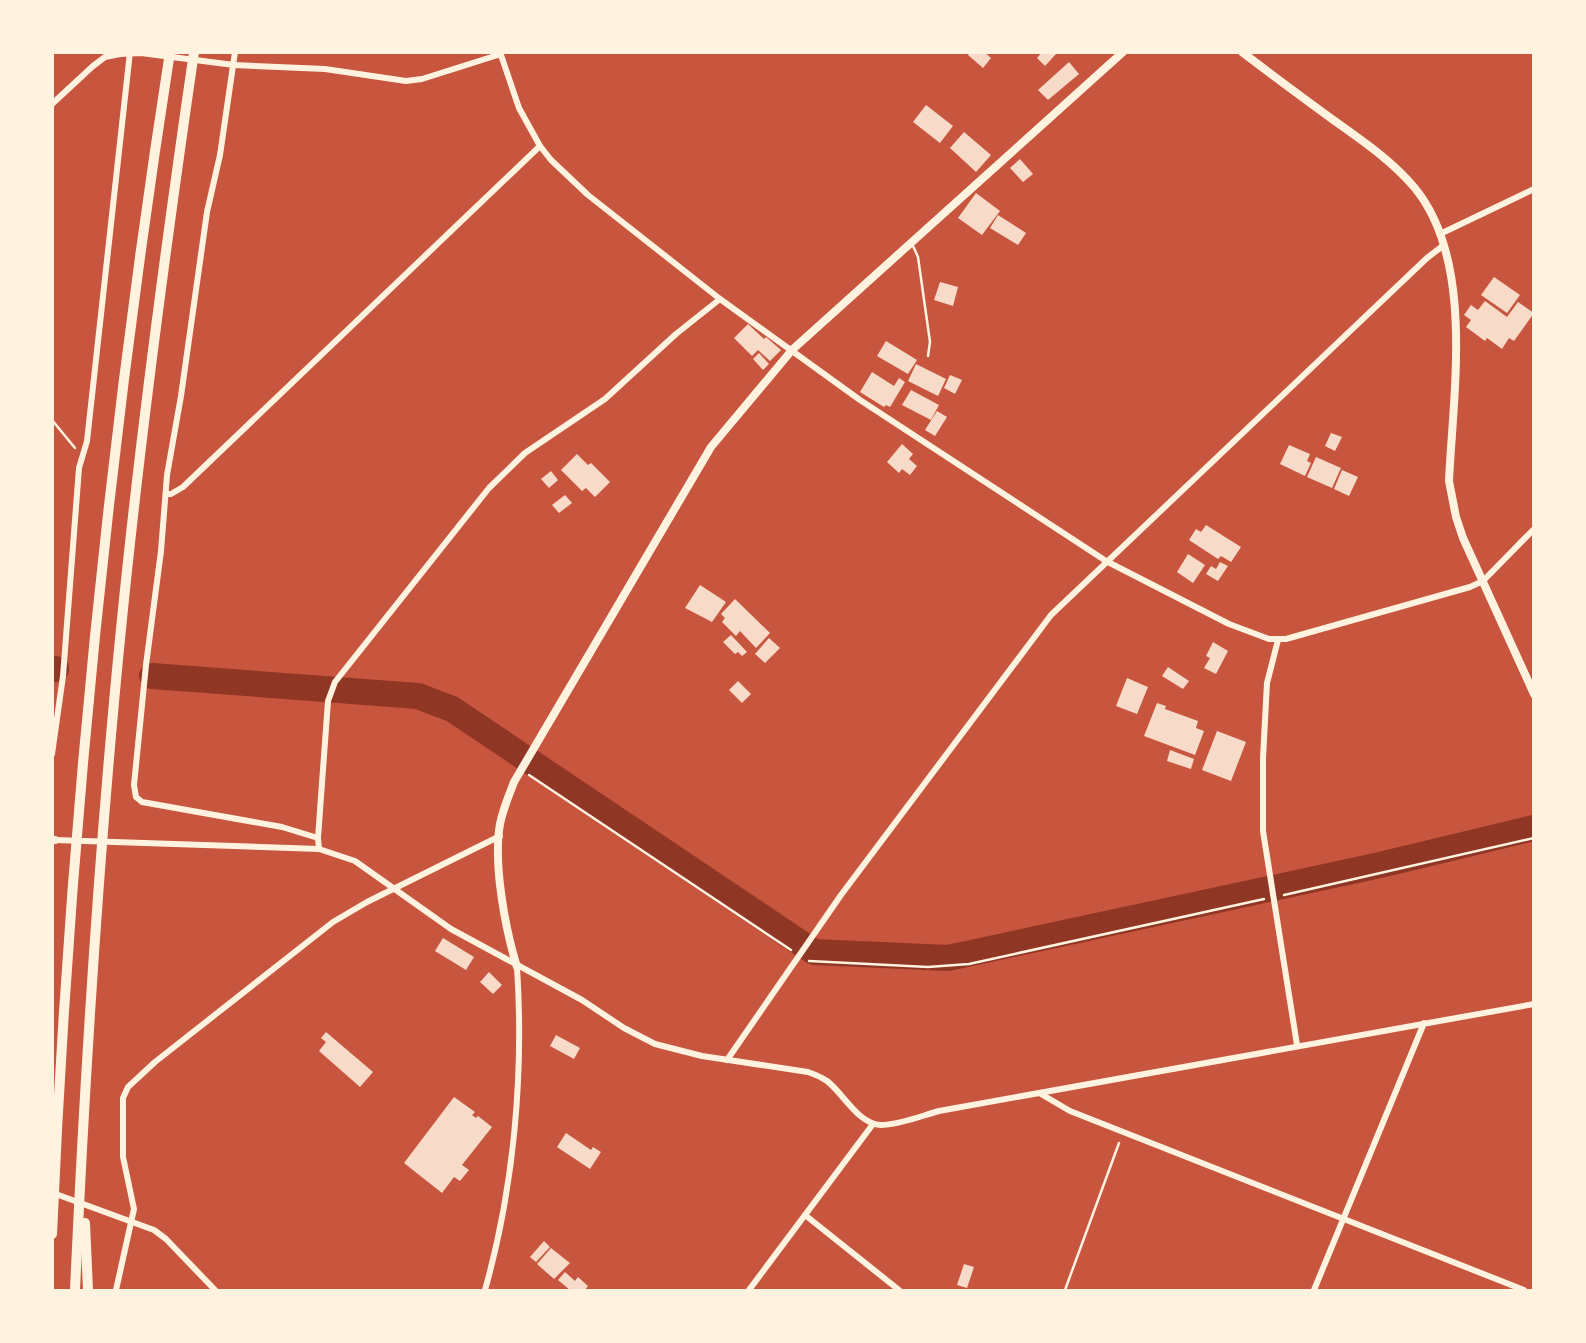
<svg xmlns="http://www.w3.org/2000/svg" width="1586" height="1343" viewBox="0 0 1586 1343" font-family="Poppins,sans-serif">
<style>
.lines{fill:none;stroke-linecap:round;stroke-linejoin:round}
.river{stroke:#8f3625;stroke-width:26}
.building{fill:#f7dbc8}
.path{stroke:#fff3e0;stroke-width:2.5}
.service{stroke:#fff3e0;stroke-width:2.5}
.minor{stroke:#fff3e0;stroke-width:6}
.tertiary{stroke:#fff3e0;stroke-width:8}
.motorway{stroke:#fff3e0;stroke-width:10}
</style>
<rect width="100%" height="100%" fill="#c8553d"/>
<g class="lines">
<!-- river -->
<g class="river">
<path d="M 52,669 L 56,669"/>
<path d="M 152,676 L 418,696 L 452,709 L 814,952 L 948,958 L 1380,865 L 1534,828"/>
</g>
</g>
<!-- building -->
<g class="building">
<path d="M 970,52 L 984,52 L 991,58 L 983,68 L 968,55 Z"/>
<path d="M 1042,52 L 1055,52 L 1056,54 L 1045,66 L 1037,58 Z"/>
<path d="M 1069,62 L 1079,74 L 1048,100 L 1038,90 Z"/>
<path d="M 926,105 L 953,126 L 940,143 L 913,122 Z"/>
<path d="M 964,132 L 991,155 L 976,172 L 950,148 Z"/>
<path d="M 1020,159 L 1033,174 L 1023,182 L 1010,168 Z"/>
<path d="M 976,193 L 1000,211 L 982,235 L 958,218 Z"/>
<path d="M 998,215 L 1026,233 L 1018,245 L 990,228 Z"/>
<path d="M 1494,277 L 1520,295 L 1507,313 L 1481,295 Z"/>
<path d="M 940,282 L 958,287 L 953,306 L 934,300 Z"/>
<path d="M 1485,301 L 1507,317 L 1518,302 L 1534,313 L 1514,341 L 1509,338 L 1502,349 L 1487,338 L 1485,341 L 1466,327 L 1471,320 L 1464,315 L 1471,305 L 1478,310 Z"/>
<path d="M 748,324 L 764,339 L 766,337 L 781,350 L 770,361 L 758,350 L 752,356 L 734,338 Z"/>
<path d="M 886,341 L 917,360 L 908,374 L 877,356 Z"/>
<path d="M 759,353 L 769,364 L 763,370 L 753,359 Z"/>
<path d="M 916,364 L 946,379 L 938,396 L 908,381 Z"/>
<path d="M 872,372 L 894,386 L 899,378 L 905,382 L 890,407 L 886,405 L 884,407 L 860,392 Z"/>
<path d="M 950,375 L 962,380 L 955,394 L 944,388 Z"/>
<path d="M 911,390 L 939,405 L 931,420 L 902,405 Z"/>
<path d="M 937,411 L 947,417 L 935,436 L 925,430 Z"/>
<path d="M 1331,433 L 1342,437 L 1335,451 L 1325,446 Z"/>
<path d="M 902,444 L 913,454 L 909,459 L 917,466 L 910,475 L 902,469 L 899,473 L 887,462 Z"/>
<path d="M 1289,445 L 1310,454 L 1307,461 L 1311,463 L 1305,476 L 1280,464 Z"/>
<path d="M 577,454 L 588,465 L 591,463 L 610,482 L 595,497 L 586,488 L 582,491 L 561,470 Z"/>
<path d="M 1316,457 L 1341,468 L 1332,488 L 1307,477 Z"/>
<path d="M 1342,470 L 1358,477 L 1349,496 L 1334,489 Z"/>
<path d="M 551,471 L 558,480 L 549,488 L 541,479 Z"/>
<path d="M 565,495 L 572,503 L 559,513 L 552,505 Z"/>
<path d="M 1206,525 L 1241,547 L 1231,562 L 1221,556 L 1218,559 L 1189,540 L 1196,529 L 1201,532 Z"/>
<path d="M 1188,554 L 1205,565 L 1193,583 L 1177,572 Z"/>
<path d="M 1220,562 L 1228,566 L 1218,581 L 1206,574 L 1211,566 L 1216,569 Z"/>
<path d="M 700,585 L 726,602 L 712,622 L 685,608 Z"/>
<path d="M 735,599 L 770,633 L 756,648 L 740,631 L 736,636 L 722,622 L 725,618 L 721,614 Z"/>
<path d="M 731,635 L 747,652 L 742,656 L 738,652 L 735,654 L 723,642 Z"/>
<path d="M 769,638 L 780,648 L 765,663 L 755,654 Z"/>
<path d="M 1213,642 L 1228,651 L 1216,674 L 1204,668 L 1210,658 L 1206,656 Z"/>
<path d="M 1168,667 L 1189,681 L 1183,689 L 1162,676 Z"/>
<path d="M 1127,678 L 1148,687 L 1137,714 L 1116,706 Z"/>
<path d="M 738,681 L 751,694 L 742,703 L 729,690 Z"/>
<path d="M 1157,703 L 1166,706 L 1165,709 L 1198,721 L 1196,728 L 1204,731 L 1195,755 L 1144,736 Z"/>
<path d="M 1217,731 L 1246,742 L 1231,781 L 1202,770 Z"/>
<path d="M 1170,750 L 1194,759 L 1191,769 L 1167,761 Z"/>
<path d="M 443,938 L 474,957 L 466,970 L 435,951 Z"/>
<path d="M 489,972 L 502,985 L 493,994 L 480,982 Z"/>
<path d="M 326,1032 L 373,1072 L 360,1087 L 319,1051 L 326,1042 L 321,1038 Z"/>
<path d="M 556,1035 L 580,1048 L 574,1059 L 550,1046 Z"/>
<path d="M 454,1097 L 475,1112 L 472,1115 L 476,1118 L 478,1116 L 492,1127 L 462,1165 L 469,1170 L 460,1181 L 454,1177 L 442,1193 L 404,1163 Z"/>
<path d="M 566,1133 L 591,1150 L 593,1147 L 601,1152 L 590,1169 L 557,1147 Z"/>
<path d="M 544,1241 L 550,1247 L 536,1262 L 530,1257 Z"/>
<path d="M 551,1248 L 570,1263 L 554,1279 L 537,1264 Z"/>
<path d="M 964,1264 L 974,1267 L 967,1288 L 957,1285 Z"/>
<path d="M 565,1272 L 575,1281 L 578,1277 L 588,1286 L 585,1290 L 570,1290 L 558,1280 Z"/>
</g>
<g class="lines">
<!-- path -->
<g class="path">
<path d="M 52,420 L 75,448"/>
<path d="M 529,775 L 791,950"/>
<path d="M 1284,895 L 1534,838"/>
<path d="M 809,961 L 928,967 L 969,964 L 1264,899"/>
<path d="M 1065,1290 L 1119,1143"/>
</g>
<!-- service -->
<path class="service" d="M 913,246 L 918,257 L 930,342 L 928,356"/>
<!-- minor -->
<g class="minor">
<path d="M 235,52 L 220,155 L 207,212 L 181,396 L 167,475 L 161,551 L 146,665 L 134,785 L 136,797 L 142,802 L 282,827 L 318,838"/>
<path d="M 500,52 L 519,108 L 540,146 L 551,160 L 588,195 L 720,299 L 860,400 L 1106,561 L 1229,624 L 1269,639 L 1286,639 L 1470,587 L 1483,581 L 1534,529"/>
<path d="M 52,104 L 93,66 L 105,57 L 120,54 L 141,53 L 234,65 L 325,69 L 406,81 L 422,79 L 501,54"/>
<path d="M 1440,234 L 1534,189"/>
<path d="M 167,494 L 171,494 L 183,487 L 540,146"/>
<path d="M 1278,640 L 1267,683 L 1263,758 L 1263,831 L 1297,1045"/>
<path d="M 52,754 L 63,676 L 79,468 L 87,441 L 130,52"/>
<path d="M 55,840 L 319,849 L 355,861 L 451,929 L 582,1000 L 624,1028 L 655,1044 L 702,1056 L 808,1072 C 814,1074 821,1077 827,1081 C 844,1094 858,1124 881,1125 C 899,1125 921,1116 939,1111 L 1534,1004"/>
<path d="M 319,849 L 318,838 L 328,701 L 335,682 L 489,488 L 525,453 L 605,399 L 676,334 L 720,299"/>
<path d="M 727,1060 L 841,895 L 1051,615 L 1427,258 L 1444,245"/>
<path d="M 1041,1094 L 1070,1111 L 1524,1290"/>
<path d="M 53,1193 L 154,1230 L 166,1239 L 215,1290"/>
<path d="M 805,1215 L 899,1290"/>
<path d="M 116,1290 L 134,1209 L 123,1157 L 123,1098 L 128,1087 L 155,1062 L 333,922 L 367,902 L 500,836"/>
<path d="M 485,1290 C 514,1187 524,1074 517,967"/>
<path d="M 749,1290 L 873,1124"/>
<path d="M 1314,1290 L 1424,1023"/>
</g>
<!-- tertiary -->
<g class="tertiary">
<path d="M 1242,52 C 1272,75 1302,97 1332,119 C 1361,140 1390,159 1414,187 C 1475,260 1453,393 1449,481 L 1456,517 L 1463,538 L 1534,694"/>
<path d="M 52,840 L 55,840"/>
<path d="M 517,967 C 505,928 493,863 500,824 C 503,809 509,795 514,782 L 711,447 L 792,350 L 1123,52"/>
</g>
<!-- motorway -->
<g class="motorway">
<path d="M 85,1223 L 88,1290"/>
<path d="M 52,1234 C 69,839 109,443 170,52"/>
<path d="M 75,1290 C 85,1070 99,849 121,629 C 140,437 166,244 194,52"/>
</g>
</g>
<!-- border -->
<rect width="1586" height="1343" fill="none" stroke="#fff3e0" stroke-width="108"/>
</svg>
